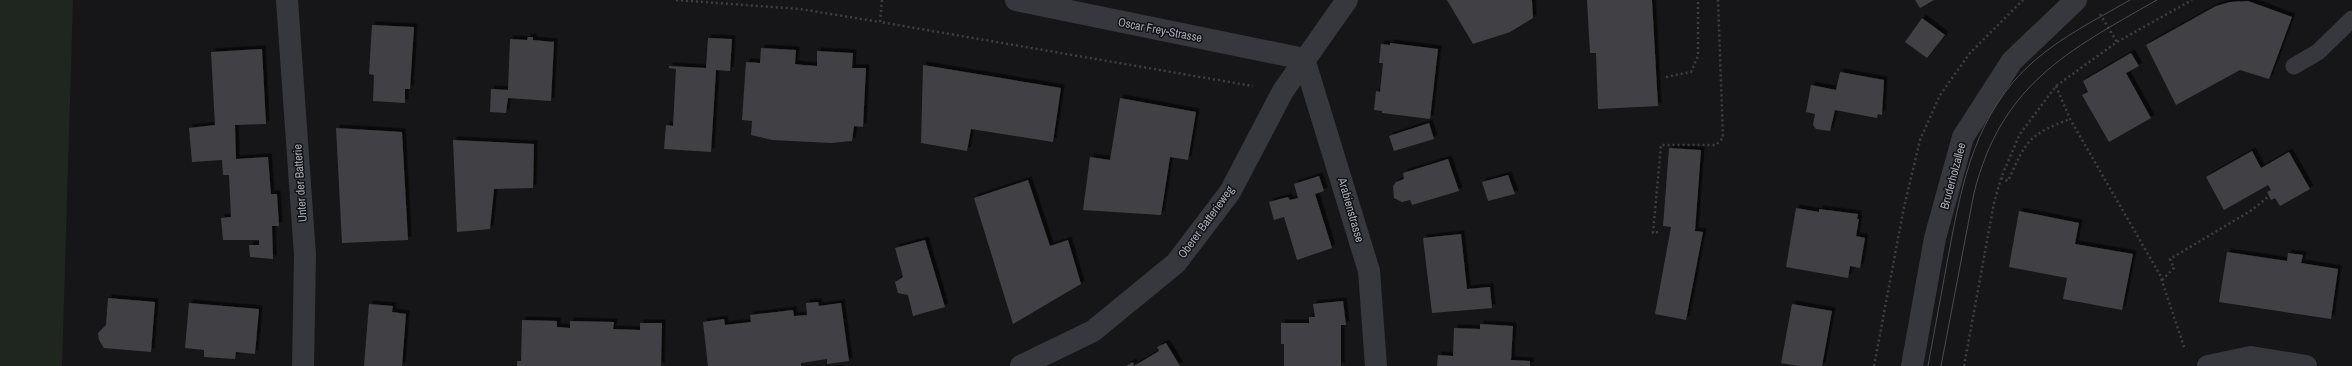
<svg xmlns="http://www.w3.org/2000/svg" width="2352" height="366" viewBox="0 0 2352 366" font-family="'Archivo Narrow',sans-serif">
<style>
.green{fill:#1e261f}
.building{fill:#404145;filter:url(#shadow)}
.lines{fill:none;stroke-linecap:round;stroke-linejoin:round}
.path{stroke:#3d3f44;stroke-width:2.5;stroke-dasharray:2 3;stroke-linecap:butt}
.lane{stroke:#37383d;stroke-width:17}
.street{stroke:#37383d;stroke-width:22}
.tram{stroke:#4a4c52;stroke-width:1}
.labels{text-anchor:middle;stroke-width:3;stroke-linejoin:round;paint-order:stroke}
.street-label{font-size:12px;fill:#a8adb8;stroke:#111113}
</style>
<defs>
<filter id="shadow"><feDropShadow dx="3.5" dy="-3.5" stdDeviation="0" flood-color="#0009"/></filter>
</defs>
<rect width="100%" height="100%" fill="#161618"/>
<!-- green -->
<path class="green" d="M 0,0 L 73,0 L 62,366 L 0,366 Z"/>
<!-- building -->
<g class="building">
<path d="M 1447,0 L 1532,0 L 1533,18 L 1510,32 L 1473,44 Z"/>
<path d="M 1587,0 L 1652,0 L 1658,106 L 1598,109 L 1596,53 L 1590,53 Z"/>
<path d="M 1915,0 L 1934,0 L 1920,8 Z"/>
<path d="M 2248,1 L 2292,17 L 2269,79 L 2240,70 L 2176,105 L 2146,45 L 2216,6 L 2230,2 Z"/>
<path d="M 1922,18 L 1945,35 L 1927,58 L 1905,42 Z"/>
<path d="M 372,25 L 414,27 L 410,89 L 405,89 L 405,103 L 373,101 L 374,75 L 369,74 Z"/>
<path d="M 528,37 L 533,37 L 533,40 L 554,42 L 551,101 L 508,98 L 506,113 L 490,112 L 491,89 L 508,90 L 510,39 L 527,40 Z"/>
<path d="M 708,38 L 732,39 L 730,71 L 716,70 L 711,152 L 664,149 L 666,125 L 673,126 L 676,69 L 669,68 L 669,66 L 706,68 Z"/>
<path d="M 1390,43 L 1438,49 L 1430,119 L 1382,113 L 1382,111 L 1374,110 L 1376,91 L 1380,92 L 1383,63 L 1379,63 L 1381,44 L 1390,45 Z"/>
<path d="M 761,48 L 796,50 L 795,64 L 803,65 L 817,66 L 817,51 L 853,53 L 852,68 L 866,68 L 863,127 L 854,126 L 852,141 L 831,143 L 772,140 L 751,135 L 752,121 L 742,120 L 746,62 L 760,63 Z"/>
<path d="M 262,49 L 266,124 L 235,125 L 236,159 L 268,157 L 271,194 L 277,194 L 279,226 L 272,226 L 273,259 L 250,257 L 249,245 L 259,245 L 259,240 L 223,240 L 221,218 L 231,217 L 229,175 L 223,175 L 222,160 L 192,162 L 189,128 L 215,125 L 211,52 Z"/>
<path d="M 2131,53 L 2139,66 L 2126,73 L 2151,118 L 2109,142 L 2082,95 L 2088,92 L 2083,81 Z"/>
<path d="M 923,65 L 1061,88 L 1053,142 L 971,129 L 967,151 L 921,143 Z"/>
<path d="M 1840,72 L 1884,80 L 1882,115 L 1878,114 L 1877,118 L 1835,110 L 1830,131 L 1816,129 L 1813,125 L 1815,114 L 1806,112 L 1811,85 L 1836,90 Z"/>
<path d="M 1120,98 L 1196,112 L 1188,160 L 1170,157 L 1161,215 L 1083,210 L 1090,157 L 1110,160 Z"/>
<path d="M 1429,123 L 1434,139 L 1394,151 L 1389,136 Z"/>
<path d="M 336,128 L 402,132 L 408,240 L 342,243 Z"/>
<path d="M 453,140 L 534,144 L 533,188 L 494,189 L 490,229 L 457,232 Z"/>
<path d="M 1669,148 L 1701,150 L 1695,231 L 1703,232 L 1686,320 L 1655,314 L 1671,227 L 1663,226 Z"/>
<path d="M 2252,151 L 2261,168 L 2289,152 L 2310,189 L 2280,206 L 2275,198 L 2271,200 L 2267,192 L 2271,190 L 2268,185 L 2224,210 L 2206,177 Z"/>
<path d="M 1448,159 L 1459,191 L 1412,205 L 1410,200 L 1402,202 L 1394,198 L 1393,186 L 1396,182 L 1404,179 L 1403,173 Z"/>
<path d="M 1508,175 L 1515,194 L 1488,201 L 1482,182 Z"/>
<path d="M 1319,176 L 1324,191 L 1315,194 L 1332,248 L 1297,260 L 1284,217 L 1274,220 L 1269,202 L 1288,197 L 1290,200 L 1298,198 L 1294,184 Z"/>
<path d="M 1028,180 L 1050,246 L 1068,240 L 1081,284 L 1013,324 L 974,198 Z"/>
<path d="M 1796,208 L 1819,212 L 1819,209 L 1858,214 L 1857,219 L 1859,219 L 1856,236 L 1865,238 L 1860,268 L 1850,266 L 1848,278 L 1786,267 Z"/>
<path d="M 2019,211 L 2079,223 L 2075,244 L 2133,254 L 2122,310 L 2063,299 L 2067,278 L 2009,267 Z"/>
<path d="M 1461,234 L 1467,289 L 1490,287 L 1492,308 L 1432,313 L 1423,238 Z"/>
<path d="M 925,240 L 945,307 L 913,316 L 908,295 L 898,293 L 895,282 L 903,277 L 895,248 Z"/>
<path d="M 2227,252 L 2287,261 L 2288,253 L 2303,255 L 2301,263 L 2338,269 L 2331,319 L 2219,302 Z"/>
<path d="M 108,298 L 155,302 L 151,352 L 104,348 L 99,340 L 98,333 L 106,325 Z"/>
<path d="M 1343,301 L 1346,325 L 1341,325 L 1341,366 L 1284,366 L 1284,344 L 1281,344 L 1281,323 L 1309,323 L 1309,317 L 1315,317 L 1313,304 Z"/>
<path d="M 818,302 L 819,306 L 841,303 L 849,361 L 827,364 L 827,359 L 801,363 L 801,366 L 708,366 L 703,322 L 724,319 L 725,325 L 751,322 L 750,315 L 793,310 L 794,316 L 807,315 L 806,303 Z"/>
<path d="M 189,303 L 259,309 L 255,354 L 236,352 L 235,359 L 219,358 L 204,357 L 204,350 L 185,348 Z"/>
<path d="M 369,304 L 393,306 L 392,312 L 406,314 L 402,366 L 364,366 Z"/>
<path d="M 1792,304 L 1832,311 L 1822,366 L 1798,366 L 1781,363 Z"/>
<path d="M 522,320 L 557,321 L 557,327 L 570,328 L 570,321 L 614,322 L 613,329 L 640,330 L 640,323 L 662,323 L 661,366 L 517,366 L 517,361 L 521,361 Z"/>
<path d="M 1480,324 L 1513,326 L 1511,360 L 1530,361 L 1530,366 L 1437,366 L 1438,355 L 1453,356 L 1454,328 L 1480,329 Z"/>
<path d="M 1166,343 L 1180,366 L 1126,366 L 1133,362 L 1134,366 L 1159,351 L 1157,347 Z"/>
</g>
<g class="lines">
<!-- path -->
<g class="path">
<path d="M 676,0 L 800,9 L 880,22"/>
<path d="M 882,0 L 880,22 L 1253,86"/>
<path d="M 2100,14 L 2117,42"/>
<path d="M 1666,77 L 1691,72 L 1698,56 L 1698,0"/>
<path d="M 2056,86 L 2070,119 L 2160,275 L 2185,350"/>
<path d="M 2001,178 L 2008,181 C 2026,141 2028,135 2070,119"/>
<path d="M 1658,232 L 1653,233 L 1661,145 L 1716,145 L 1723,138 L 1718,0"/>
<path d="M 2162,280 L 2174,268 L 2170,259 L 2252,210 L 2269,196"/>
<path d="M 1874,366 L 1904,207 L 1920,140 L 1940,95 L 1970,53 L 2023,0"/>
<path d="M 1964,366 L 1994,203 L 2001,178 L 2020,134 L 2056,86 L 2117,42 L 2192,0"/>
</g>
<!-- lane -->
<path class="lane" d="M 2294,66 L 2318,52 L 2352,19"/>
<!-- street -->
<g class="street">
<path d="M 287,0 L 305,255 L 303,366"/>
<path d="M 1016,0 L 1304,59 L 1369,271 L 1376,366"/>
<path d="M 1021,366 L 1093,331 L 1176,263 L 1230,192 L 1283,91 L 1347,0"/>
<path d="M 1912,366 L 1935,238 L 1963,137 L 2012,61 L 2076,0"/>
<path d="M 2208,366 L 2251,357 L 2306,366"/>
</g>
<!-- tram -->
<g class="tram">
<path d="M 1928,366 C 1935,328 1942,290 1949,252 C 1962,182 1976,112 2033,62 C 2061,37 2097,19 2130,0"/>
<path d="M 1941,366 L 1974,193 C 2001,85 2067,51 2157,0"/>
</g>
</g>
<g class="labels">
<!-- street labels -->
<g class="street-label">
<text transform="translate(1160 30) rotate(11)" y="4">Oscar Frey-Strasse</text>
<text transform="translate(1953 176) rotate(-75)" y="4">Bruderholzallee</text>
<text transform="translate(300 183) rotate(-94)" y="4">Unter der Batterie</text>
<text transform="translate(1351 210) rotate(74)" y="4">Arabienstrasse</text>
<text transform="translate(1206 222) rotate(-54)" y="4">Oberer Batterieweg</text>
</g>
</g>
</svg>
